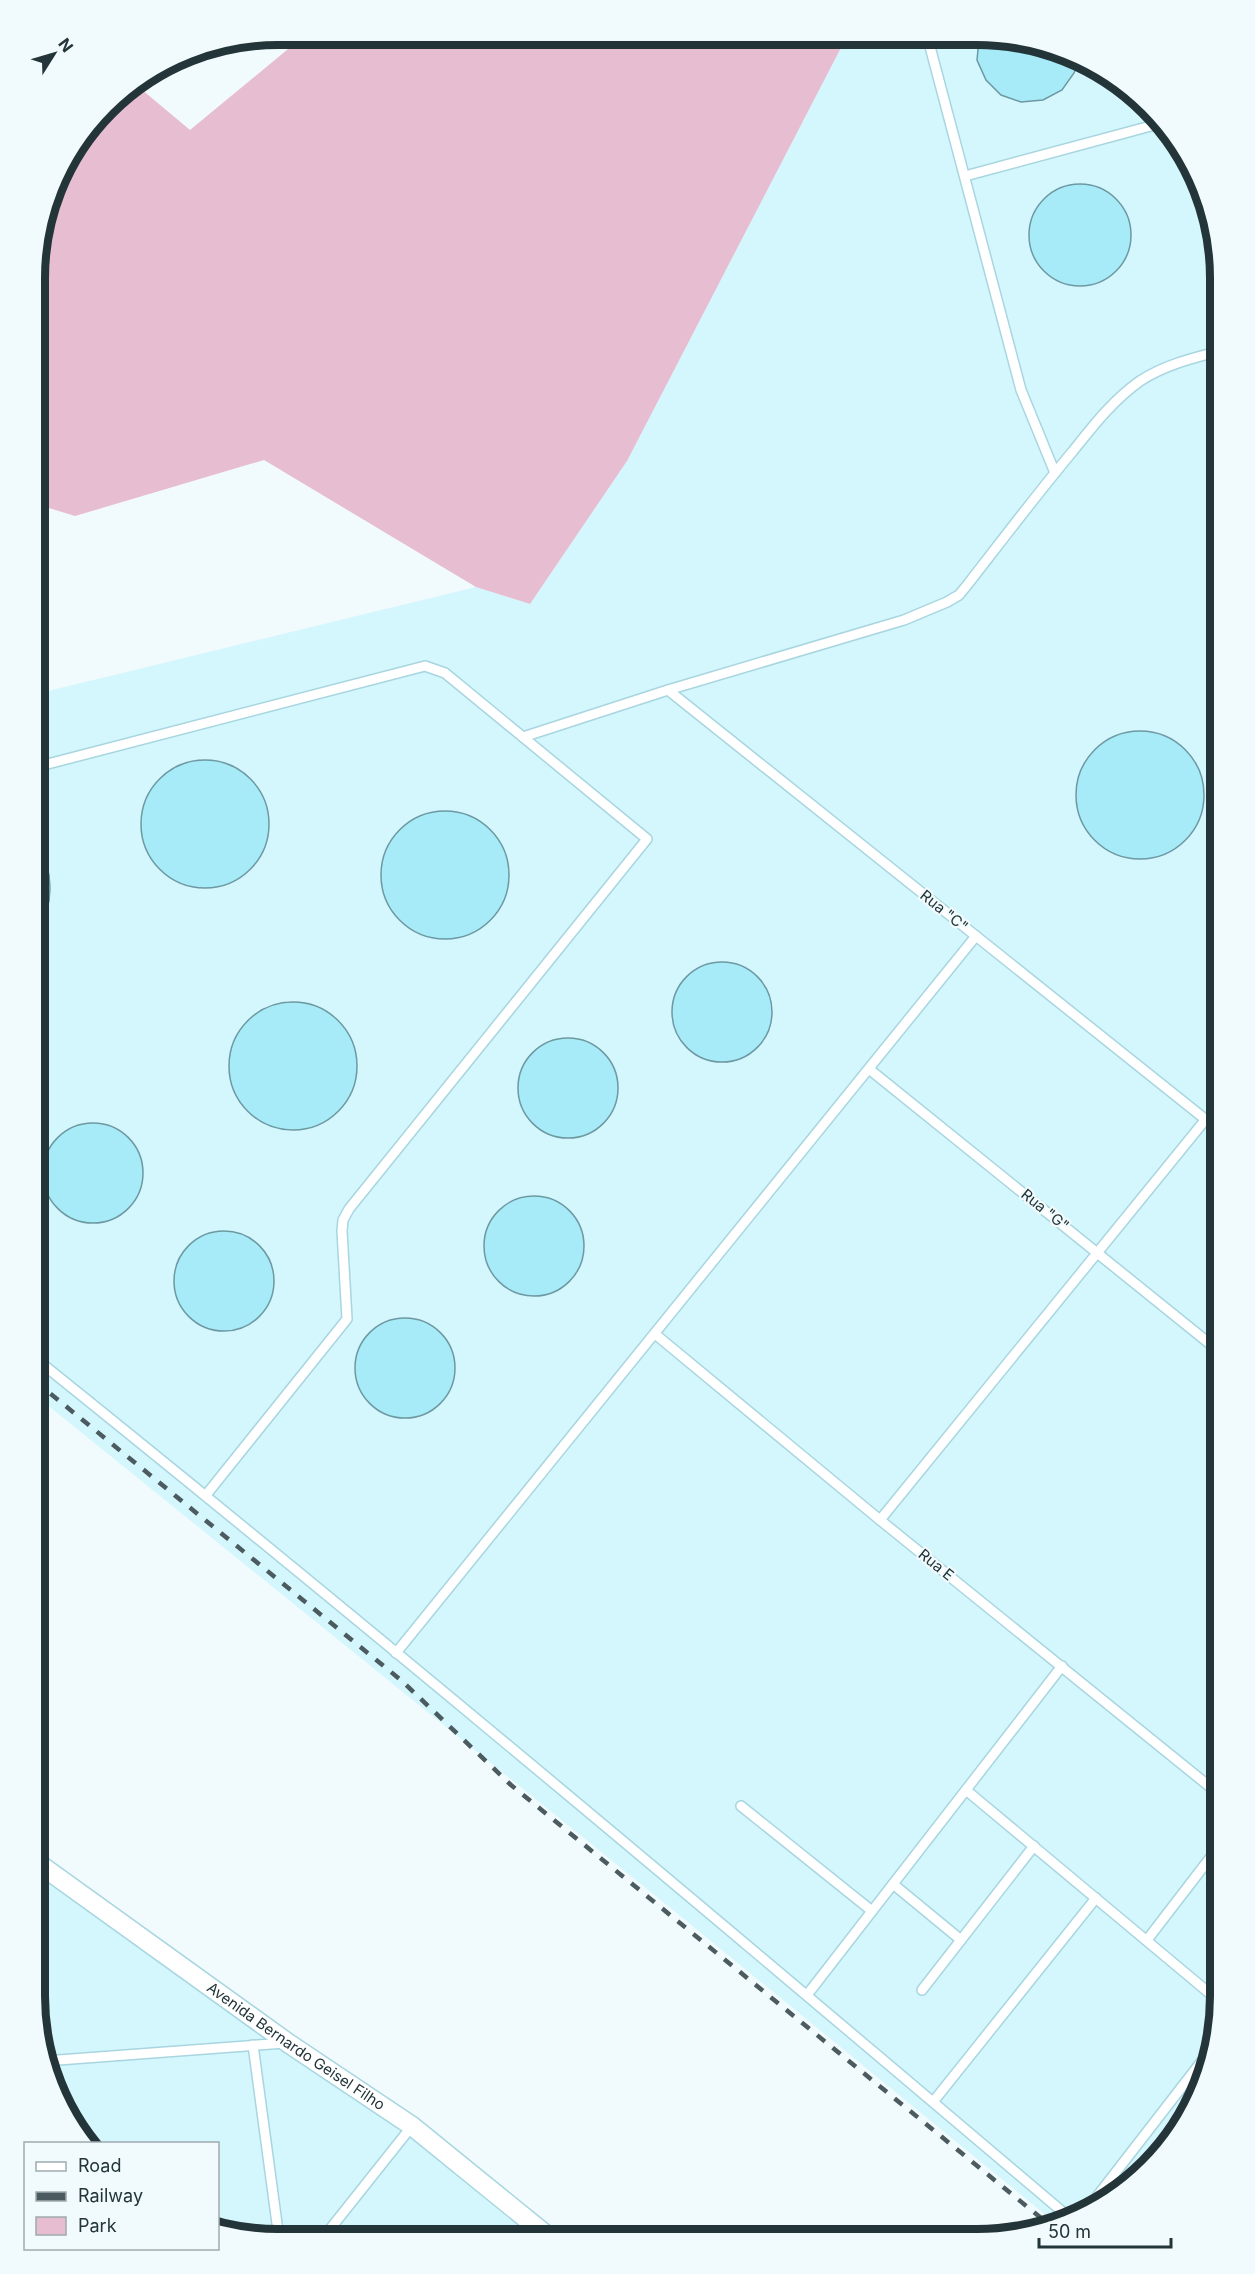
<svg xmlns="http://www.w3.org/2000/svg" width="1255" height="2274" viewBox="0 0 1255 2274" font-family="Inter,sans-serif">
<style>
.built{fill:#d4f6fd}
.green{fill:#e6bdd1}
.building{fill:#a7ebf9;stroke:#6d99a2;stroke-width:1.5}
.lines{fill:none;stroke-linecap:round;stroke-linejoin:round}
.service-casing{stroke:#a8d6e0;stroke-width:12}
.minor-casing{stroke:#a8d6e0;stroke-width:21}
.service{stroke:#fff;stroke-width:9}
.minor{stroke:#fff;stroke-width:18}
.rail{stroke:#4b5b5f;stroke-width:4.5;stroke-dasharray:10 10;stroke-linecap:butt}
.labels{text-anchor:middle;stroke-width:4.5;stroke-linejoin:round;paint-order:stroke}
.street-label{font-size:15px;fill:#233539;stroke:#f1fafc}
.rim{fill:none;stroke:#233539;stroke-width:8}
</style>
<rect width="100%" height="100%" fill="#f1fafc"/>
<!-- built -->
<g class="built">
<path d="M 846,38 L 1024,39 L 1084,59 L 1137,95 L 1179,142 L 1207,199 L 1220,278 L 1220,2012 L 1202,2089 L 1170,2145 L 1113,2198 L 1058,2225 L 678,1914 L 35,1395 L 36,694 L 476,587 L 530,604 L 627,461 Z"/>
<path d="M 35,1869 L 378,2110 L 533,2238 L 246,2237 L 218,2230 L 218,2144 L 87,2143 L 76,2132 L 48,2075 L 35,1996 Z"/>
</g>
<!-- green -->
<path class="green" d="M 305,35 L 846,38 L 627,461 L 530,604 L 476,587 L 264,460 L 75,516 L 36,504 L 37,247 L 60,170 L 117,95 L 135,84 L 190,130 Z"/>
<!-- building -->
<g class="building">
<path d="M 979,39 L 1024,39 L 1080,58 L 1074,73 L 1062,90 L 1043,100 L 1021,102 L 1001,95 L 986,80 L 977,60 Z"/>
<circle cx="1080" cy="235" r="51"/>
<circle cx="1140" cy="795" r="64"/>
<circle cx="205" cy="824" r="64"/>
<circle cx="445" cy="875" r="64"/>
<path d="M 40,842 L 49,875 L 50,888 L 49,901 L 38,933 L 36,933 L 36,843 Z"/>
<circle cx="722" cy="1012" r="50"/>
<circle cx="293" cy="1066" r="64"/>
<circle cx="568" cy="1088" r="50"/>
<circle cx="93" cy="1173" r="50"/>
<circle cx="534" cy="1246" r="50"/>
<circle cx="224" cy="1281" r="50"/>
<circle cx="405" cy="1368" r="50"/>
</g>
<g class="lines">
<!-- service casing -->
<g class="service-casing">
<g id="service">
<path d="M 928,39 L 1021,390 L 1055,473"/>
<path d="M 965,176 L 1162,123"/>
<path d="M 668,690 L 1220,1131"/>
<path d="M 523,737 L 668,690 L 904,620 L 947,602 L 959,595 L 968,584 C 1003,539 1037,494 1073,451 C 1093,426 1113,400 1140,381 C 1164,365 1193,358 1220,351"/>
<path d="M 36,767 L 425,666 L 445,673 L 647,839 L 349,1209 L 343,1220 L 342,1231 L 347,1319 L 206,1495"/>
<path d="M 869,1069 L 1220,1352"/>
<path d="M 655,1334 L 880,1520 L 1220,1795"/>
<path d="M 35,1358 C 385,1639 729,1929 1071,2219"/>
<path d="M 880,1520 L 1206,1119"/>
<path d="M 396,1653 L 976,936"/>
<path d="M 966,1790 L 1220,2002"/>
<path d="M 741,1806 L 872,1911"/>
<path d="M 893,1884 L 961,1940"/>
<path d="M 1147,1940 L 1220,1845"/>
<path d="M 922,1990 L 1034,1846"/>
<path d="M 807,1995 L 1062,1666"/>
<path d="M 253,2045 L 278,2231 L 274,2237"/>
<path d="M 45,2061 L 285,2043"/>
<path d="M 46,2061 L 62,2096 L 64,2107"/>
<path d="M 933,2102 L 1096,1898"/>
<path d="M 1085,2212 L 1212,2048"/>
<path d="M 323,2238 L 412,2126"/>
</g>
</g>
<!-- minor casing -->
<g class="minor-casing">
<g id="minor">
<path id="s1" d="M 35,1861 L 288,2043 L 412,2126 L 550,2238"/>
</g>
</g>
<!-- service -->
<use href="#service" class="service"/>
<!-- minor -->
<use href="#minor" class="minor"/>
<!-- rail -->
<path class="rail" d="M 35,1381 L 402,1681 L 511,1785 L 1052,2227"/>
</g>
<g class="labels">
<!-- street labels -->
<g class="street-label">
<text transform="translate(944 911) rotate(39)" y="5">Rua "C"</text>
<text transform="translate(1045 1210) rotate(39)" y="5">Rua "G"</text>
<text transform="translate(936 1565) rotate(39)" y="5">Rua E</text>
<text dy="5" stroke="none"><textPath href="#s1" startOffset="320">Avenida Bernardo Geisel Filho</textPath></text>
</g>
</g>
<!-- crop -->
<path d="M0 0H1255V2274H0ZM278 45H977A233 233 0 0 1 1210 278V1996A233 233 0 0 1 977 2229H278A233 233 0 0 1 45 1996V278A233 233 0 0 1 278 45Z" fill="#f1fafc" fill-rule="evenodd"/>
<path class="rim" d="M278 45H977A233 233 0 0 1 1210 278V1996A233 233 0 0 1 977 2229H278A233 233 0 0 1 45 1996V278A233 233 0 0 1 278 45Z"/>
<!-- legend -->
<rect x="24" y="2142" width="195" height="108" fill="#f1fafc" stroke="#9fabae" stroke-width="1.5"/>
<rect x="36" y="2162" width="30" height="9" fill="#ffffff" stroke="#9fabae" stroke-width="1.5"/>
<text x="78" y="2172" font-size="18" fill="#233539">Road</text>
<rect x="36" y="2192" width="30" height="9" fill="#4b5b5f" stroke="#9fabae" stroke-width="1.5"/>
<text x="78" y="2202" font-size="18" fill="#233539">Railway</text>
<rect x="36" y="2217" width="30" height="18" fill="#e6bdd1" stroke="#9fabae" stroke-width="1.5"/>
<text x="78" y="2232" font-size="18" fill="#233539">Park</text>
<!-- north arrow -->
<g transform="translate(54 54) rotate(53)" stroke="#f1fafc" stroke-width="4.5" paint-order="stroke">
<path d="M0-4.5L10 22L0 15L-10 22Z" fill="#233539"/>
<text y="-9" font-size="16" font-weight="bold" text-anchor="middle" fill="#233539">N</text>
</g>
<!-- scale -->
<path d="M1039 2238v9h132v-9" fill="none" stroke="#233539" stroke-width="3"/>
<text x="1048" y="2238" font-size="18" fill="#233539" stroke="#f1fafc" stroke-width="4.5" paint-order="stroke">50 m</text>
</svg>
